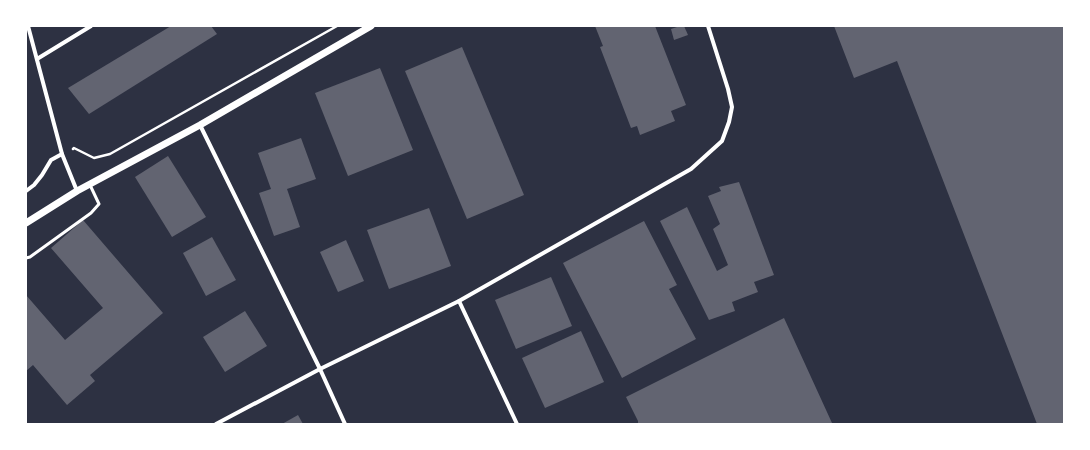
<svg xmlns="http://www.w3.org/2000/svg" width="1090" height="450" viewBox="0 0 1090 450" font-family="'Source Serif 4',serif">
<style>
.building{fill:#626471}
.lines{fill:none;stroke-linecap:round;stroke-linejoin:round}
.path{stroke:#fff;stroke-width:2.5}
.service{stroke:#fff;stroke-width:3}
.minor{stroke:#fff;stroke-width:4}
.tertiary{stroke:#fff;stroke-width:7}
</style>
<rect width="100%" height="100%" fill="#2d3142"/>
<!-- building -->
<g class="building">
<path d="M 171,26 L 211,26 L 217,34 L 89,114 L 68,88 Z"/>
<path d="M 595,26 L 655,26 L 686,105 L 671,111 L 675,121 L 640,135 L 637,126 L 631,128 L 600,47 L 603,46 Z"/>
<path d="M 680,26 L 684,26 L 688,35 L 674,40 L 671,29 Z"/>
<path d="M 834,26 L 1064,26 L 1064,424 L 1037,424 L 897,61 L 854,78 Z"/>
<path d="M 462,47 L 524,195 L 467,219 L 405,71 Z"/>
<path d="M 380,68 L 413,150 L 348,176 L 315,93 Z"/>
<path d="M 301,138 L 316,179 L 287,189 L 300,227 L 274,236 L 259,193 L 271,189 L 258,153 Z"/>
<path d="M 168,156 L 206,217 L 172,237 L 135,177 Z"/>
<path d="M 739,182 L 774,275 L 754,282 L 758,292 L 732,302 L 735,311 L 709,320 L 660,221 L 687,207 L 717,271 L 728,265 L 713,229 L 720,224 L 708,196 L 721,191 L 719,187 Z"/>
<path d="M 429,208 L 451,266 L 389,289 L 367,230 Z"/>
<path d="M 83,220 L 163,313 L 90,375 L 95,381 L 67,405 L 33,365 L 26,371 L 26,295 L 65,340 L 103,308 L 51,248 Z"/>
<path d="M 644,221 L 677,285 L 669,289 L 696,339 L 622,378 L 563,263 Z"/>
<path d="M 212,237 L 236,280 L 206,296 L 183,253 Z"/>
<path d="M 346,240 L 364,281 L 338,292 L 320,252 Z"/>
<path d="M 551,277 L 572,326 L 516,349 L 495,300 Z"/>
<path d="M 245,311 L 267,346 L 225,372 L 203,337 Z"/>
<path d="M 784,318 L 832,423 L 830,424 L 638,424 L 638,421 L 626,397 Z"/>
<path d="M 581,331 L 604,382 L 545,408 L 522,358 Z"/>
<path d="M 298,415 L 303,424 L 282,424 Z"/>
</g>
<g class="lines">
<!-- path -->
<path class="path" d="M 73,149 L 74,148 L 94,158 L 110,154 L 337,26"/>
<!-- service -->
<path class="service" d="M 26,258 L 30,257 L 91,213 L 99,204 L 90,185"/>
<!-- minor -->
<g class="minor">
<path d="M 28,26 L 62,154 L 77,191"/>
<path d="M 37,59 L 91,26"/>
<path d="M 200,125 L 320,369 L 345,424"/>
<path d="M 26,191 L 34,185 L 42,175 L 51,160 L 62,154"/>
<path d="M 459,301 L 517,424"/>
<path d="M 216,424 L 320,369 L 459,301 L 691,169 L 722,141 L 729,122 L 732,107 L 728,89 L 708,26"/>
</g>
<!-- tertiary -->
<path class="tertiary" d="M 26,223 L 77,191 L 200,125 L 371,26"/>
</g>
<!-- border -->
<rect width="1090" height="450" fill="none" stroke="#ffffff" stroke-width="54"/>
</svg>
